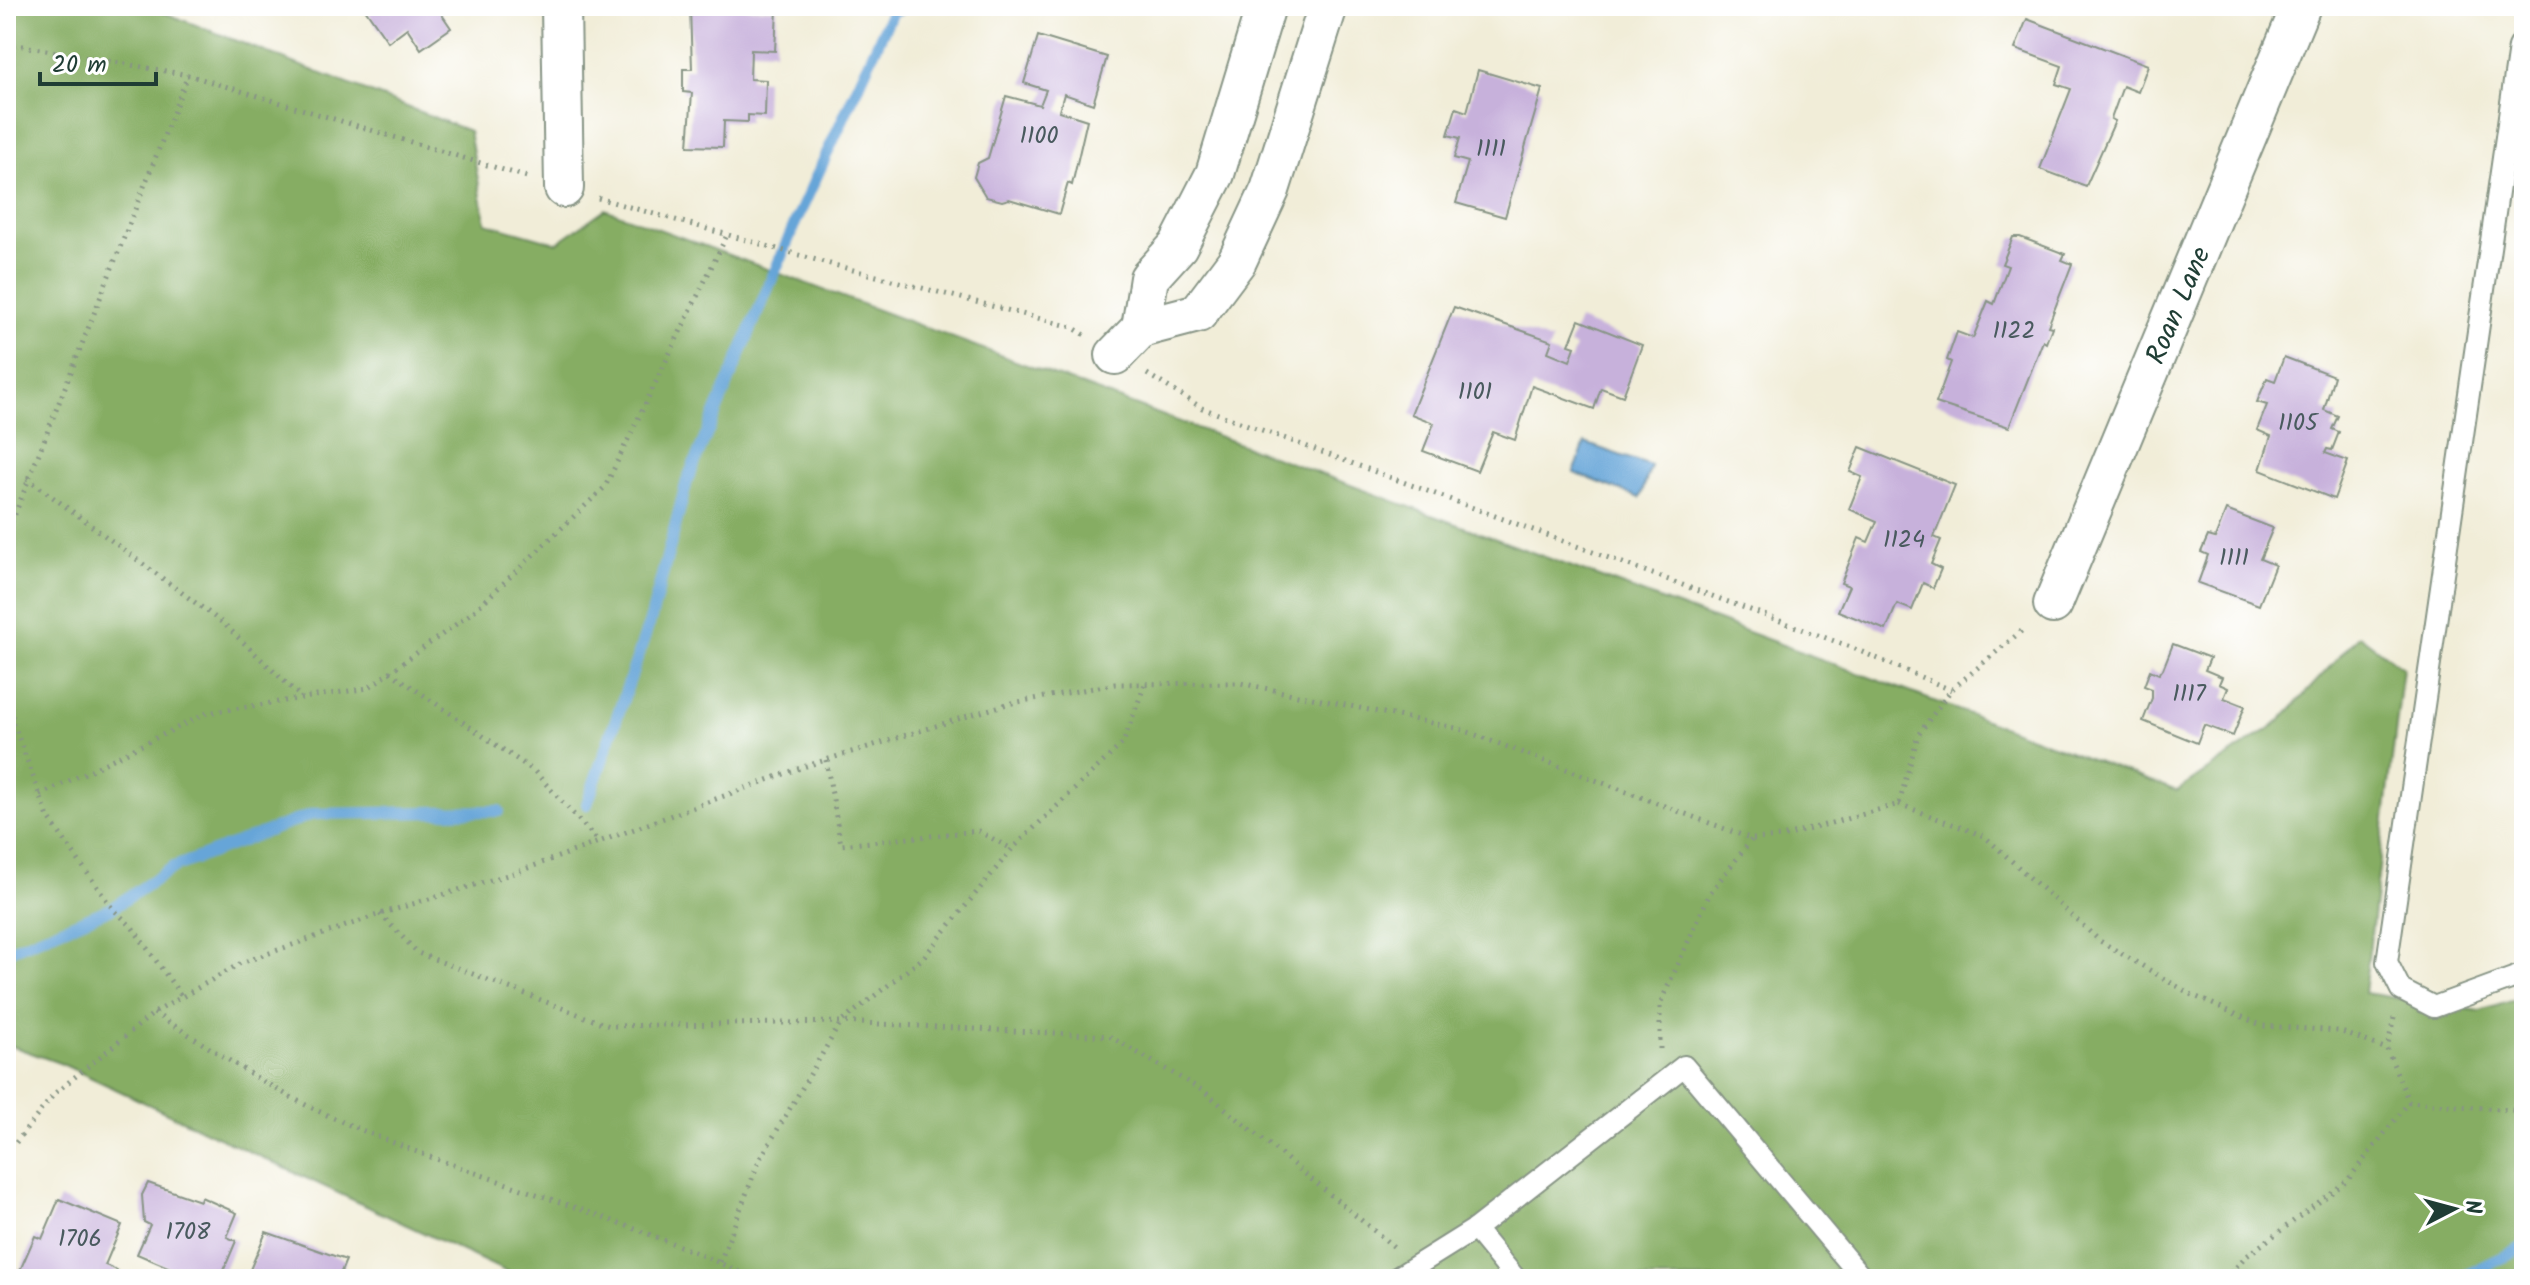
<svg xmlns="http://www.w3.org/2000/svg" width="2530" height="1285" viewBox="0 0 2530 1285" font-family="Kalam,sans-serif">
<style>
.forest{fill:#86ad63;stroke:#52754c;stroke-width:2}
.water{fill:#66a5d8;stroke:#427186;stroke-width:2}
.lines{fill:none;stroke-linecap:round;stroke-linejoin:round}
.stream{stroke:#66a5d8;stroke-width:12}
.building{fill:#c7b1db}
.service-casing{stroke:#889586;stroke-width:24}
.minor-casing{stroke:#889586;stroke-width:42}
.path{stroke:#889586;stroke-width:5;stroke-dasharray:2 6;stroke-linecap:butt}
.service{stroke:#fff;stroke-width:20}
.minor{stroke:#fff;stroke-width:38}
.labels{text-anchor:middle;stroke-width:6;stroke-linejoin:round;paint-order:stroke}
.number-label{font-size:24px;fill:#495a5e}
.street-label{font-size:28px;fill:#1f3d34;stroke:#fff}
</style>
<rect width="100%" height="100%" fill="#fff"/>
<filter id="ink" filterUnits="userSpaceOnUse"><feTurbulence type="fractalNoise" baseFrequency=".0125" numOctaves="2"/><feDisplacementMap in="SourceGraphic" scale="16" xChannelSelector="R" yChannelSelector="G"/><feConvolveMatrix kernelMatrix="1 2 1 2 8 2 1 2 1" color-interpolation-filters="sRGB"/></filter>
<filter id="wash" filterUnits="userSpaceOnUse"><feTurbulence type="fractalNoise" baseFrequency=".006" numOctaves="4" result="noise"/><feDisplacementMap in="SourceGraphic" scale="32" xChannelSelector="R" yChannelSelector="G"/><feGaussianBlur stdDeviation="1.8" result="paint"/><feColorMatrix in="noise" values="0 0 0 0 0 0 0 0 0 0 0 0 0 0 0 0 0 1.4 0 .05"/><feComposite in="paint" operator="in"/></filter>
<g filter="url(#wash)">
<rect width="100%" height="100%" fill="#f1edd8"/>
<!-- forest -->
<path class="forest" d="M 6,6 L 147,6 L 469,131 L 486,223 L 557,243 L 605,209 L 2177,791 L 2279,722 L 2359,635 L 2403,668 L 2364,993 L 2480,1011 L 2524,997 L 2524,1279 L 522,1279 L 62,1064 L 6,1044 Z"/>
<!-- water -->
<path class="water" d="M 1585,443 L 1651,466 L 1640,498 L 1574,473 Z"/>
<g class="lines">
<!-- stream -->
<g class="stream">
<path d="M 587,804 L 651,618 L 687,481 L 796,221 L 892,12 L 906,6"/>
<path d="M 6,952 L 112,908 L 174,867 L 313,814 L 499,811"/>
<path d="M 2459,1279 L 2524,1247"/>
</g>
</g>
<g id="blocks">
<!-- building -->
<g class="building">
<path d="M 363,6 L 436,6 L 451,28 L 421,49 L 407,28 L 388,42 Z"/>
<path d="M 690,7 L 777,9 L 775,51 L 751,50 L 750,79 L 766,80 L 765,116 L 748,115 L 748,122 L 724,121 L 723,147 L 688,146 L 692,93 L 683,92 L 683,69 L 692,69 Z"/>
<path d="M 2027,19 L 2148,65 L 2138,92 L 2123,86 L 2111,119 L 2115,121 L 2086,186 L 2040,169 L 2071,89 L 2056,84 L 2062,66 L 2015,49 Z"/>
<path d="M 1038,36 L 1107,57 L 1093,104 L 1064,94 L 1059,111 L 1087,120 L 1072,185 L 1068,183 L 1059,214 L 1009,199 L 1002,201 L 986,197 L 974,177 L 978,163 L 988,158 L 1006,96 L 1040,105 L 1046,90 L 1024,83 Z"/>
<path d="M 1478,70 L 1542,89 L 1505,217 L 1456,203 L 1468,162 L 1454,158 L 1460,138 L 1448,135 L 1456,108 L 1467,112 Z"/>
<path d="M 2013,237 L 2020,237 L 2065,254 L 2062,260 L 2072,264 L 2048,326 L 2052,327 L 2046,343 L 2043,341 L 2009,427 L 1936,403 L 1951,362 L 1947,360 L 1957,332 L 1973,338 L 1988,301 L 1994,304 L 2008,266 L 2002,264 Z"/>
<path d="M 1454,307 L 1552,341 L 1548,352 L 1570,361 L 1575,347 L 1569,345 L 1579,320 L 1642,345 L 1623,396 L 1601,388 L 1594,409 L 1532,386 L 1515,440 L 1493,432 L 1477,471 L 1423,451 L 1434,423 L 1411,414 Z"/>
<path d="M 2284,357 L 2334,376 L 2324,410 L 2338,416 L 2332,429 L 2339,432 L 2332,450 L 2327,449 L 2325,453 L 2348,461 L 2334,499 L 2260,470 L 2271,436 L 2257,430 L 2267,405 L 2257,402 L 2267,378 L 2275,381 Z"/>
<path d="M 1860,447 L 1955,485 L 1934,537 L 1941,540 L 1931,564 L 1941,569 L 1933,588 L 1923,583 L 1912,610 L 1897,604 L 1886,630 L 1838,611 L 1849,586 L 1841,583 L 1859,538 L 1868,542 L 1877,521 L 1849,509 L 1862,477 L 1850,472 Z"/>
<path d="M 2226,510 L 2273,528 L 2260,559 L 2275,565 L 2259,605 L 2198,583 L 2208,555 L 2201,552 L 2208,536 L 2215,538 Z"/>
<path d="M 2173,644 L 2210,658 L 2205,670 L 2222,677 L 2219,684 L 2228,688 L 2224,698 L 2245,706 L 2233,736 L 2204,725 L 2197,743 L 2143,721 L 2152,698 L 2152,689 L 2144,686 L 2150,670 L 2159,674 L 2163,669 Z"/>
<path d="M 148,1183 L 200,1201 L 201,1197 L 237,1213 L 227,1237 L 236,1241 L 220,1279 L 207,1279 L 183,1269 L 182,1273 L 137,1254 L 150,1225 L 144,1222 L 142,1195 Z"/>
<path d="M 59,1199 L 122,1225 L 105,1265 L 117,1270 L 113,1279 L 17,1277 L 35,1236 L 42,1239 Z"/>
<path d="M 266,1232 L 346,1260 L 338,1279 L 246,1279 Z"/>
</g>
</g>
</g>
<g filter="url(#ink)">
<use href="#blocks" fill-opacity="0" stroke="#889586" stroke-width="2"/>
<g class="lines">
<!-- service casing -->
<g class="service-casing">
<g id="service">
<path d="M 2524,38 L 2519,47 L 2387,962 L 2401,990 L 2434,1007 L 2524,974"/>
<path d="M 1475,1229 L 1516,1279"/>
<path d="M 1395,1279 L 1475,1229 L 1684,1066 L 1863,1279"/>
</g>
</g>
<!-- minor casing -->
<g class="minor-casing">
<g id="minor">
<path d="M 561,6 L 564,188"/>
<path d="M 1141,328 L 1149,278 L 1178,246 L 1215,174 L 1266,6"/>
<path d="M 1115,355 L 1141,328 L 1198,313 L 1237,261 L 1270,190 L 1328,6"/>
<path d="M 2053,604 L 2301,6"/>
</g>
</g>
<!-- path -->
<g class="path">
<path d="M 6,43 L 188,75 L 527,177"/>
<path d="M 598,198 L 834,265 L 1072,327 L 1085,335"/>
<path d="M 1147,374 L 1202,408 L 1848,646 L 1951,690"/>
<path d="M 27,478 L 224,624 L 302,698"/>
<path d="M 6,537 L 188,75"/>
<path d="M 390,672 L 534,771 L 599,842"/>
<path d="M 6,684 L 14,725 L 48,817 L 112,908 L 132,927 L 182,997"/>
<path d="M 826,760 L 841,845 L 978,831 L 1012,849"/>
<path d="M 40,795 L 207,713 L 368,688 L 473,612 L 605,487 L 728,233"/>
<path d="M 1899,804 L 1984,836 L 2100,941 L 2192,995 L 2263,1026 L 2339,1031 L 2387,1049"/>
<path d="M 380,914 L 418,953 L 609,1026 L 841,1022 L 1109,1036 L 1205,1092 L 1394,1247"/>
<path d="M 154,1013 C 207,1045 260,1083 316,1110 C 458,1176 614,1211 754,1279"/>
<path d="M 2394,1018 L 2387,1049 L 2409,1102 L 2524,1111"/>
<path d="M 1660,1049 L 1660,1004 L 1710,893 L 1752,839"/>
<path d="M 6,1155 L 55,1093 L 154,1013 L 241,963 L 380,914 L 517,872 L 803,767 L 1007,704 L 1115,684 L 1240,683 L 1460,729 L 1752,839 L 1782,837 L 1899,804 L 1918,735 L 1951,690 L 2025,628"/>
<path d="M 720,1262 L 759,1161 L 841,1022 L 923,958 L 1012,849 L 1123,743 L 1145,684"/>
<path d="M 2226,1279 L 2244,1258 L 2347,1181 L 2409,1102"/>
</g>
<!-- service -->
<use href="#service" class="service"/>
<!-- minor -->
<use href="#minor" class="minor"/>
</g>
</g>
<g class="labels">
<!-- number labels -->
<g class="number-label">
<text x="1039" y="143">1100</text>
<text x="1491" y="156">1111</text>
<text x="2014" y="338">1122</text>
<text x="1475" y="399">1101</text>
<text x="2298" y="430">1105</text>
<text x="1904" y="547">1124</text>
<text x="2234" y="565">1111</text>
<text x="2189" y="701">1117</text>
<text x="188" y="1239">1708</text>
<text x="80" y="1246">1706</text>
</g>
<!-- street labels -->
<g class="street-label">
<text transform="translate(2177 305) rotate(-67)" y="10">Roan Lane</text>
</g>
</g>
<!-- margin -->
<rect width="2530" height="1285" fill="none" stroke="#fff" stroke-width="32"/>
<!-- north arrow -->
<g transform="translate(2454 1209) rotate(84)" stroke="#ffffff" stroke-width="6" paint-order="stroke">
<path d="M0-6L14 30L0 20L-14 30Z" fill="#1f3d34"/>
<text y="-12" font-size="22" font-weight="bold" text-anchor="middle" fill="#1f3d34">N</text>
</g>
<!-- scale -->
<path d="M40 72v12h116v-12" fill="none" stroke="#1f3d34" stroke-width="4"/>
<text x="52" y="72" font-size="24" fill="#1f3d34" stroke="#ffffff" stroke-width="6" paint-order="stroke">20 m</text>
</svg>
